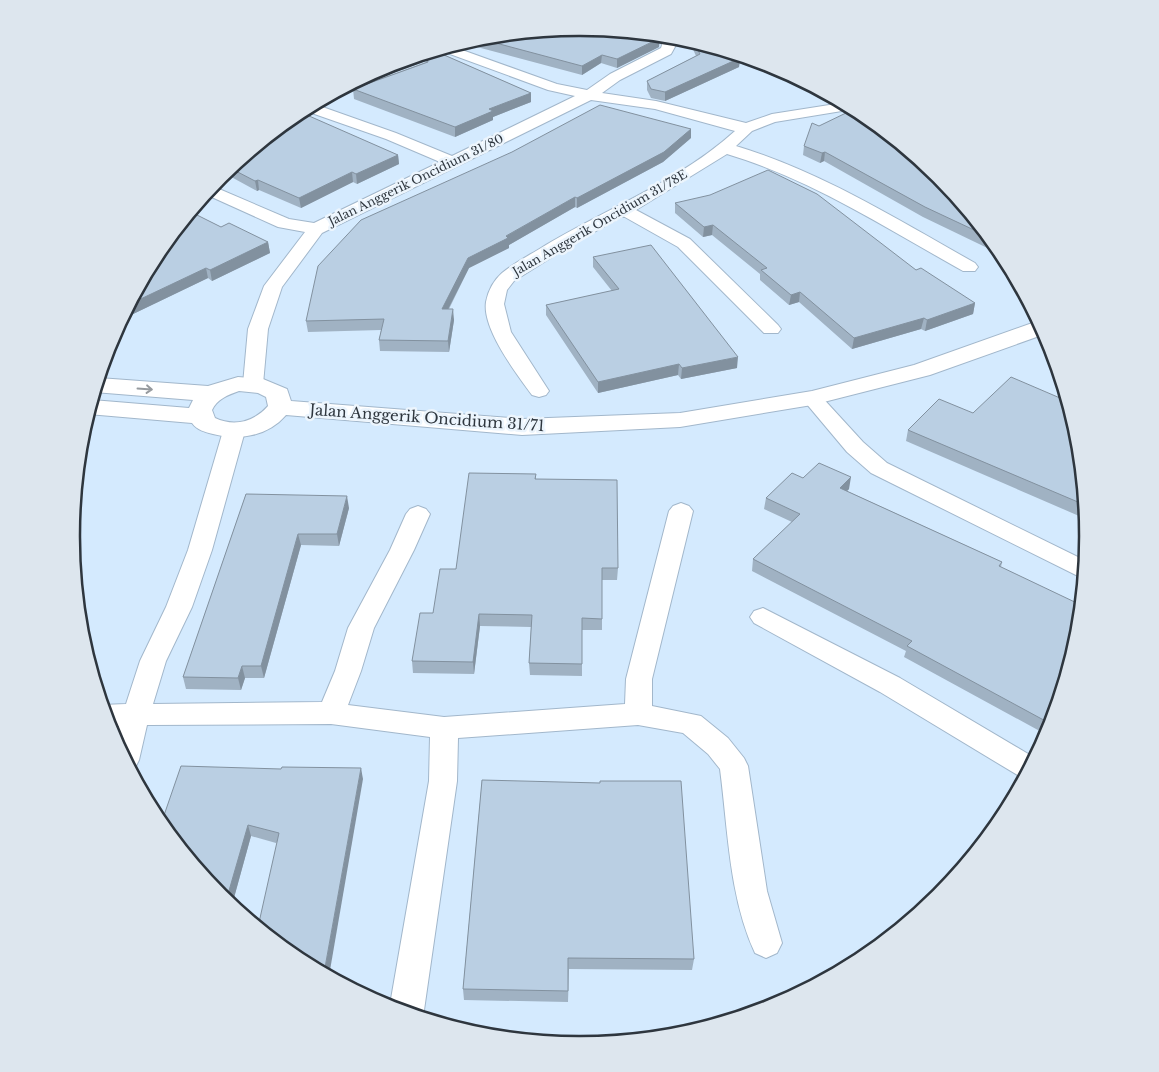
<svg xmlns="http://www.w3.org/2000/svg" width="1159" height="1072" viewBox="0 0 1159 1072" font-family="'Libre Baskerville',serif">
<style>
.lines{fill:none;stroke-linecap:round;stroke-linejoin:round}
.minor-casing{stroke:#a2b7cb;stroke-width:2}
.tertiary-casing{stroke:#a2b7cb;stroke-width:2}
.minor{fill:#fff;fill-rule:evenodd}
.tertiary{fill:#fff;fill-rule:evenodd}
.wall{fill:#a0b2c3}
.shaded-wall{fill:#82919f}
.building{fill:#bacfe3;stroke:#82919f}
.oneway{stroke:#969a9e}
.labels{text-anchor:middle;stroke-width:5;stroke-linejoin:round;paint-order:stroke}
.far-street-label{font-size:12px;fill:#2e363e;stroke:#ecf5fd}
.street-label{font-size:15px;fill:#2e363e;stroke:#ecf5fd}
.rim{fill:none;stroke:#2e363e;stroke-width:2.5}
</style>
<rect width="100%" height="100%" fill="#d4eafe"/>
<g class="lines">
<!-- minor casing -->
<g class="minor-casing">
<g id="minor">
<path d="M 659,35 L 672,37 L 676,45 L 671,54 L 620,80 L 602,93 L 656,101 L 746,123 L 772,114 L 842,103 L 854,109 L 775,122 L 752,131 L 736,146 C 822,172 898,220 975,263 L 978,267 L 975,271 L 963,271 C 886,228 811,179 727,154 L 636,210 L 690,239 L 778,325 L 781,329 L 778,333 L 764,333 L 678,247 L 623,216 L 571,245 L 514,281 L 507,290 L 504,304 L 511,332 L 549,391 L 546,395 L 539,397 L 532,395 C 516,373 482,329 486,302 C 488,291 494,280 502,273 C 514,263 528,256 541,248 C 605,209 679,182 735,131 L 655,109 L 591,100 L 322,233 L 282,287 L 268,329 L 263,384 L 260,388 L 253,390 L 246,388 L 243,384 L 248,329 L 264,286 L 305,232 L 278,227 L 205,194 L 212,186 L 289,219 L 314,223 L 440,162 L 386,139 L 303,110 L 314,104 L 396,133 L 452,156 L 575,96 L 548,90 L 439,50 L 451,46 L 557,84 L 587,90 L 610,74 L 661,48 L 662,45 Z"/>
<path d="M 812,392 L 819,394 L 863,442 L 887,463 L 1086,561 L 1084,579 L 871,473 L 847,452 L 805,402 L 802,398 L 805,394 Z"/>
<path d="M 234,424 L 242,426 L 245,431 L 212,550 L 192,607 L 166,661 L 153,704 L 322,702 L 335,671 L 348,628 L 390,550 L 406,514 L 410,509 L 418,506 L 426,509 L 430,514 L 414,550 L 374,628 L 361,671 L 348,705 L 444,717 L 625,704 L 626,679 L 669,511 L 673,506 L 681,503 L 689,506 L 693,511 L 652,679 L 652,706 L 701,716 L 728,738 L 744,758 L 748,766 L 767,891 L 782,943 L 777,953 L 766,958 L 755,953 C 729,897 728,830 720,769 L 708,754 L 683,733 L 638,725 L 458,738 L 457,781 L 423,1017 L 391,1008 L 391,999 L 429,781 L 430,737 L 331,724 L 147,725 L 139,760 L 135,768 L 131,770 L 115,741 L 119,726 L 108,726 L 102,705 L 126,704 L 140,661 L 166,607 L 188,550 L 223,431 L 226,426 Z"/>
<path d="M 763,608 L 900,678 L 1035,758 L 1024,779 L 880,692 L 754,623 L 750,617 L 754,611 Z"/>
</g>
</g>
<!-- tertiary casing -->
<g class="tertiary-casing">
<path id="tertiary" d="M 1038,321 L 1045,334 L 930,375 L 812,405 L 680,427 L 522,435 L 286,415 C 268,436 239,441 213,434 C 205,432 197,430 192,423 L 88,414 L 92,400 L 189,408 L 193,400 L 94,392 L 99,378 L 208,386 L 238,377 L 263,379 L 287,389 L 291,401 L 522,419 L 680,413 L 812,391 L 914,365 ZM 239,391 L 258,393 L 266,397 L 268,406 C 254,422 234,427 215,418 L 212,410 C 217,399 228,395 239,391 Z"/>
</g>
<!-- minor -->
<use href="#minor" class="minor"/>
<!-- tertiary -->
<use href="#tertiary" class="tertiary"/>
</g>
<!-- wall -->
<g class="wall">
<path d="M 481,37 L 659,47 L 617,68 L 601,63 L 582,75 L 462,43 Z"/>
<path d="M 673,37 L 679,37 L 689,40 L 678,45 Z"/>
<path d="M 689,40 L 743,57 L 740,58 L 739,67 L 665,101 L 651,98 L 647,90 L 647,81 L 696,56 Z"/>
<path d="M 435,51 L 531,93 L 531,102 L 493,117 L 493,120 L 455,137 L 354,99 L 353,89 L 426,62 L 424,54 Z"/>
<path d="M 297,113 L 398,155 L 399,164 L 357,184 L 353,182 L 301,208 L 259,190 L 257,191 L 224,173 Z"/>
<path d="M 691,138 L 663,162 L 577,208 L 575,207 L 509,245 L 509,248 L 469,268 L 449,309 L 454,320 L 449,352 L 380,351 L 379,340 L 381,330 L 308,332 L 306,321 Z"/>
<path d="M 804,146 L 939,177 L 1004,256 L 923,217 L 824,161 L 820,163 L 803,155 Z"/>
<path d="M 675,203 L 916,270 L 975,303 L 973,314 L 925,331 L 921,329 L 852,349 L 799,302 L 789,305 L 760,280 L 760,274 L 712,235 L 703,237 L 675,213 Z"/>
<path d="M 221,227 L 268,242 L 270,253 L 212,281 L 208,278 L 131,315 L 125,312 L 157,253 Z"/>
<path d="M 593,257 L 737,368 L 681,379 L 678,375 L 598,393 L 546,315 L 546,305 L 612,291 L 593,267 Z"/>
<path d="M 973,413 L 1078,437 L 1086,519 L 906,441 L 908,430 Z"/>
<path d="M 536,474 L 536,479 L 618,568 L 617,580 L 602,580 L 602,630 L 582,630 L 582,676 L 530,675 L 529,663 L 531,627 L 480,626 L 474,674 L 413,673 L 412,661 L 433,613 L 456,569 Z"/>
<path d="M 803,478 L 849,489 L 847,491 L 1002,562 L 1001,567 L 1078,635 L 1049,731 L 1047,735 L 904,657 L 906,651 L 752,571 L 753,559 L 792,522 L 764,509 L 766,498 Z"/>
<path d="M 246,494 L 349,508 L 339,546 L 301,545 L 264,678 L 245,678 L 241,690 L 186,689 L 183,677 Z"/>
<path d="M 363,779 L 276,843 L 251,836 L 232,905 L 220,895 L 161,824 Z"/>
<path d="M 482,780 L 694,959 L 692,970 L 569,969 L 568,1002 L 464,1000 L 463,989 Z"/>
</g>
<!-- shaded-wall -->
<g class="shaded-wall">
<path d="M 678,37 L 679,37 L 689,40 L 678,45 Z"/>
<path d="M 660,38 L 659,47 L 617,68 L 617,59 Z"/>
<path d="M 733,54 L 743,57 L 740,58 L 739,67 L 665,101 L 665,92 Z"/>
<path d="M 602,55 L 601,63 L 582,75 L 582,66 Z"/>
<path d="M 531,93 L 531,102 L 493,117 L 493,120 L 455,137 L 455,127 L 489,109 Z"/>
<path d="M 691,129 L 691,138 L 663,162 L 577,208 L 577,198 Z"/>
<path d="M 825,152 L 824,161 L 820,163 L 822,153 Z"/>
<path d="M 398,155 L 399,164 L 357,184 L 356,174 Z"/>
<path d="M 352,172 L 353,182 L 301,208 L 299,198 Z"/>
<path d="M 258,180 L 259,190 L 257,191 L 255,181 Z"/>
<path d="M 575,197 L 575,207 L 509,245 L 509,248 L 469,268 L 443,319 L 442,309 L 468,258 Z"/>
<path d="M 713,225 L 712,235 L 703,237 L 704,227 Z"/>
<path d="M 268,242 L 270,253 L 212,281 L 210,270 Z"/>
<path d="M 206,268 L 208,278 L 131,315 L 128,306 L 130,304 Z"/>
<path d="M 800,292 L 799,302 L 789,305 L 791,295 Z"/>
<path d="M 975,303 L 973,314 L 925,331 L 927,320 Z"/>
<path d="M 453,309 L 454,320 L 449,352 L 448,341 Z"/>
<path d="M 924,318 L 921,329 L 852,349 L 854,338 Z"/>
<path d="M 738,357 L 737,368 L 681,379 L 682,368 Z"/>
<path d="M 679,364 L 678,375 L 598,393 L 598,382 Z"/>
<path d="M 851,477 L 849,489 L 838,500 L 840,488 Z"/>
<path d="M 347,496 L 349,508 L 339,546 L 337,534 Z"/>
<path d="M 298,534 L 301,545 L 264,678 L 261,666 Z"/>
<path d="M 479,614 L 480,626 L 474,674 L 473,662 Z"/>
<path d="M 242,666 L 245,678 L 241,690 L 238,678 Z"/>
<path d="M 361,768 L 363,779 L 329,976 L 324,973 Z"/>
<path d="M 248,825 L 251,836 L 232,905 L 226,901 Z"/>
</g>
<!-- building -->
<g class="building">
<path d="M 580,28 L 660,35 L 660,38 L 617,59 L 602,55 L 582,66 L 477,38 Z"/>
<path d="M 694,42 L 733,54 L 731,55 L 740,58 L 665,92 L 651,89 L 647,81 L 700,54 Z"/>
<path d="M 435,51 L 531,93 L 489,109 L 493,111 L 455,127 L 353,89 L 428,62 L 426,54 Z"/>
<path d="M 600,105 L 691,129 L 664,152 L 577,198 L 575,197 L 506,236 L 508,238 L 468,258 L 442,309 L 453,309 L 448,341 L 379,340 L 384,319 L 306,321 L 318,266 L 361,220 L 512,152 Z"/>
<path d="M 300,112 L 398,155 L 356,174 L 352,172 L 299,198 L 258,180 L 255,181 L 230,168 Z"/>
<path d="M 848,112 L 854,114 L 859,112 L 862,113 L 939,177 L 989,237 L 925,207 L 825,152 L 822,153 L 804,146 L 812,123 L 819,126 Z"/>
<path d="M 768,170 L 817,194 L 916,270 L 921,268 L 975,303 L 927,320 L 924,318 L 854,338 L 800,292 L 791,295 L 761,270 L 767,268 L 713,225 L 704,227 L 675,203 L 710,195 Z"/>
<path d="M 191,212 L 221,227 L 229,223 L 268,242 L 210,270 L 206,268 L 130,304 L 157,253 Z"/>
<path d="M 651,245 L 738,357 L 682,368 L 679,364 L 598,382 L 546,305 L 619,289 L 593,257 Z"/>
<path d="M 1011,377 L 1067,401 L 1078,437 L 1085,505 L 908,430 L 939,399 L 973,413 Z"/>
<path d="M 819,463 L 851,477 L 840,488 L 1002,562 L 999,566 L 1081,605 L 1078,635 L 1051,724 L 907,646 L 912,641 L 753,559 L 800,514 L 766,498 L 792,473 L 803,478 Z"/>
<path d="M 469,473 L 536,474 L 535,479 L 617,480 L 618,568 L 602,568 L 602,619 L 582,618 L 582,664 L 529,663 L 532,615 L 479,614 L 473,662 L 412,661 L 420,613 L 433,613 L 440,569 L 456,569 Z"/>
<path d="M 246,494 L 347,496 L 337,534 L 298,534 L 261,666 L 242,666 L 238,678 L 183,677 Z"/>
<path d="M 181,766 L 281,769 L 282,767 L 361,768 L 324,973 L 297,959 L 258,927 L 279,833 L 248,825 L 226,901 L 220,895 L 161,824 Z"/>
<path d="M 482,780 L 600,783 L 600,781 L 681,781 L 694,959 L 568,958 L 568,991 L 463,989 Z"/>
</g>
<!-- one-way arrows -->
<defs><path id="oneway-shaft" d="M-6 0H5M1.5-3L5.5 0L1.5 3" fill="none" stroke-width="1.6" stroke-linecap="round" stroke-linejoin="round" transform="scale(1.25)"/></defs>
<use class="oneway" href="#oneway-shaft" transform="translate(145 389) rotate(4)"/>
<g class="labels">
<!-- far-street labels -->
<g class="far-street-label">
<text transform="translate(416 180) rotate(-26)" y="4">Jalan Anggerik Oncidium 31/80</text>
<text transform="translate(600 223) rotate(-30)" y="4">Jalan Anggerik Oncidium 31/78E</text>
</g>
<!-- street labels -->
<g class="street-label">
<text transform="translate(427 418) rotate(4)" y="5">Jalan Anggerik Oncidium 31/71</text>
</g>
</g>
<!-- crop -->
<path d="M0 0H1159V1072H0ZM579 36H580A499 499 0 0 1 1079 535V537A499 499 0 0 1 580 1036H579A499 499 0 0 1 80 537V535A499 499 0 0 1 579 36Z" fill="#dde6ee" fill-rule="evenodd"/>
<path class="rim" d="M579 36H580A499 499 0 0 1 1079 535V537A499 499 0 0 1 580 1036H579A499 499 0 0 1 80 537V535A499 499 0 0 1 579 36Z"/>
</svg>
